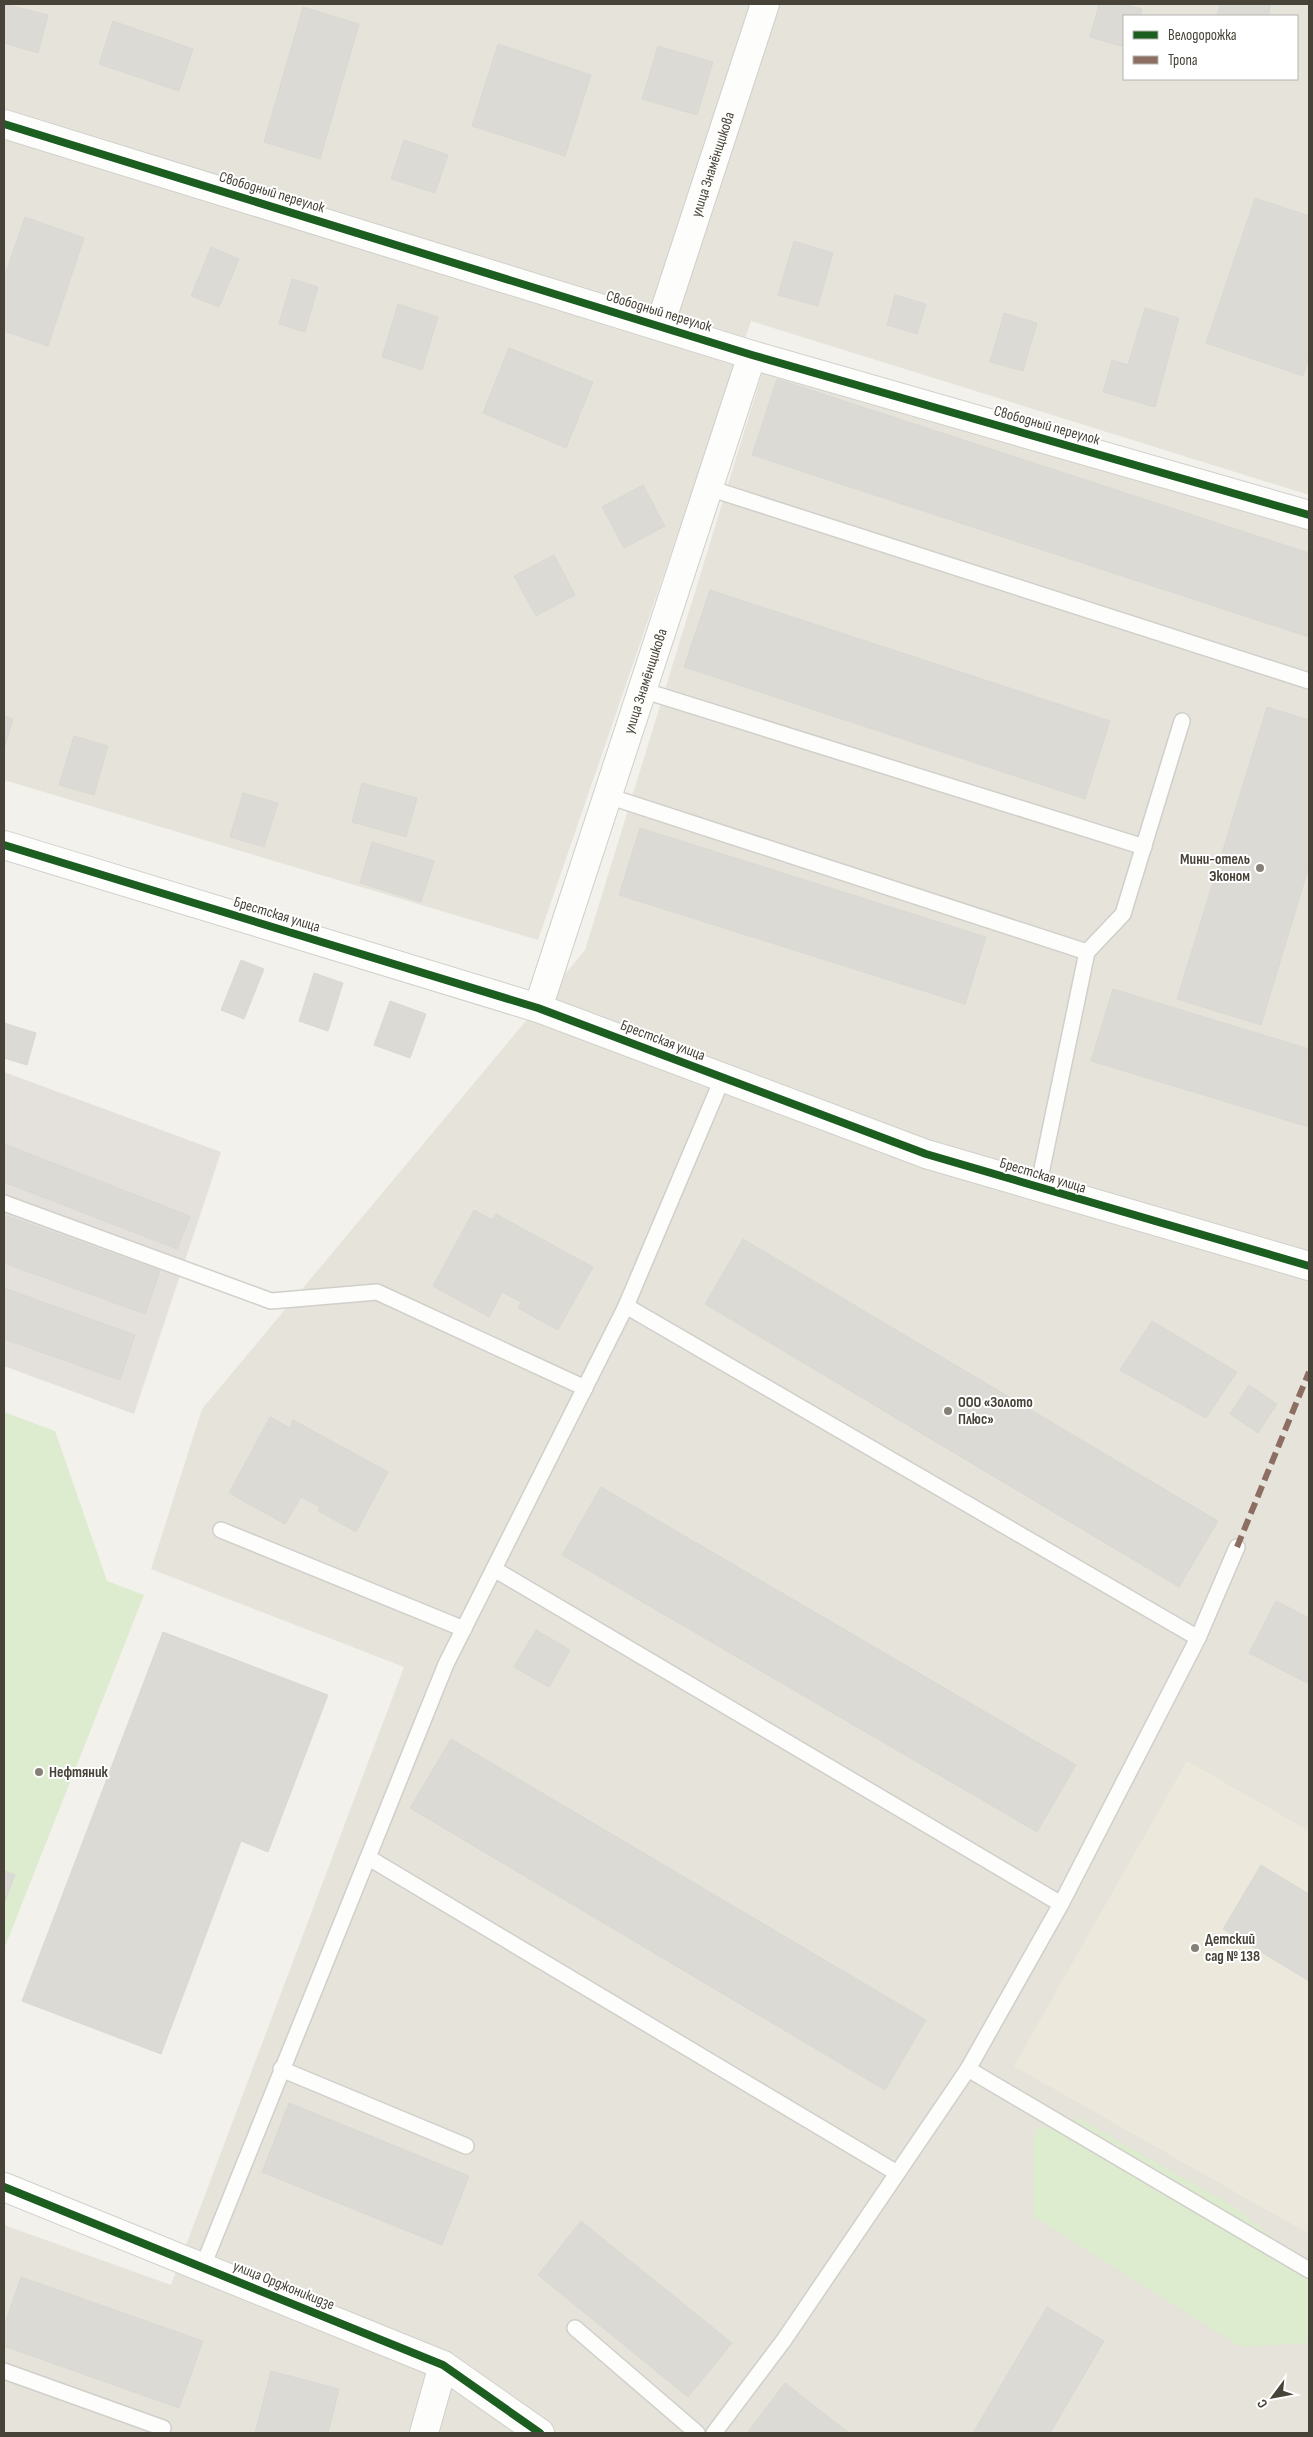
<svg xmlns="http://www.w3.org/2000/svg" width="1313" height="2437" viewBox="0 0 1313 2437" font-family="'Sofia Sans Condensed',sans-serif">
<style>
.residential{fill:#e5e3da;fill-rule:evenodd}
.industrial{fill:#e4e1dc}
.education{fill:#ece9dc}
.green{fill:#ddebce}
.building{fill:#dbdad5;stroke:#dad8d2}
.lines{fill:none;stroke-linecap:round;stroke-linejoin:round}
.service-casing{stroke:#d0cfca;stroke-width:18}
.minor-casing{stroke:#d0cfca;stroke-width:30}
.tertiary-casing{stroke:#d0cfca;stroke-width:30}
.service{stroke:#fdfdfc;stroke-width:15}
.minor{stroke:#fdfdfc;stroke-width:28}
.tertiary{stroke:#fdfdfc;stroke-width:28}
.quiet{stroke:#8d6e63;stroke-width:6;stroke-dasharray:12 6;stroke-linecap:butt}
.cycleway-casing{stroke:#fff;stroke-width:11}
.cycleway{stroke:#1b5e20;stroke-width:8}
.poi-dot{fill:#848077;stroke:#fff;stroke-width:2}
.labels{text-anchor:middle;stroke-width:4;stroke-linejoin:round;paint-order:stroke}
.street-label{font-size:15px;fill:#484338;stroke:#fff}
.poi-label{font-size:15px;font-weight:bold;fill:#484338;stroke:#fff;text-anchor:start}
</style>
<rect width="100%" height="100%" fill="#f2f1ec"/>
<!-- residential -->
<g class="residential">
<path d="M 4,4 L 1309,4 L 1309,495 L 751,321 L 538,940 L 4,780 ZM 1124,16 L 1297,16 L 1297,79 L 1124,79 Z"/>
<path d="M 765,364 L 1309,529 L 1309,2433 L 4,2433 L 4,2225 L 171,2285 L 404,1667 L 151,1569 L 202,1409 L 585,950 Z"/>
</g>
<!-- industrial -->
<path class="industrial" d="M 4,1072 L 221,1152 L 134,1414 L 4,1366 Z"/>
<!-- education -->
<path class="education" d="M 1187,1761 L 1309,1831 L 1309,2234 L 1014,2066 Z"/>
<!-- green -->
<g class="green">
<path d="M 4,1412 L 55,1431 L 107,1581 L 144,1595 L 4,1949 Z"/>
<path d="M 1078,2118 L 1236,2208 L 1309,2266 L 1309,2343 L 1241,2347 L 1034,2217 L 1034,2130 Z"/>
</g>
<!-- building -->
<g class="building">
<path d="M 4,4 L 48,15 L 38,53 L 4,43 Z"/>
<path d="M 1099,4 L 1122,4 L 1142,9 L 1140,16 L 1124,16 L 1124,47 L 1090,37 Z"/>
<path d="M 1221,4 L 1271,4 L 1268,16 L 1217,16 Z"/>
<path d="M 303,7 L 359,24 L 320,159 L 264,142 Z"/>
<path d="M 113,21 L 193,49 L 179,91 L 99,64 Z"/>
<path d="M 498,44 L 591,75 L 565,156 L 472,126 Z"/>
<path d="M 658,46 L 713,62 L 697,115 L 642,99 Z"/>
<path d="M 404,140 L 448,155 L 435,193 L 391,179 Z"/>
<path d="M 1255,198 L 1309,216 L 1309,357 L 1303,376 L 1206,343 Z"/>
<path d="M 25,217 L 84,238 L 48,346 L 4,331 L 4,271 L 6,272 Z"/>
<path d="M 794,241 L 833,253 L 818,306 L 778,295 Z"/>
<path d="M 211,247 L 239,259 L 219,307 L 191,296 Z"/>
<path d="M 292,279 L 318,287 L 305,332 L 279,324 Z"/>
<path d="M 895,295 L 926,304 L 917,334 L 887,325 Z"/>
<path d="M 398,304 L 438,317 L 422,370 L 382,357 Z"/>
<path d="M 1145,308 L 1179,318 L 1155,407 L 1103,392 L 1112,360 L 1128,365 Z"/>
<path d="M 1004,313 L 1037,323 L 1023,371 L 990,362 Z"/>
<path d="M 509,348 L 593,382 L 566,448 L 483,413 Z"/>
<path d="M 777,379 L 1309,553 L 1309,637 L 752,455 Z"/>
<path d="M 643,485 L 665,526 L 624,548 L 602,507 Z"/>
<path d="M 554,555 L 575,595 L 536,616 L 514,576 Z"/>
<path d="M 710,590 L 1110,721 L 1085,799 L 684,667 Z"/>
<path d="M 1267,707 L 1309,720 L 1309,866 L 1261,1025 L 1177,999 Z"/>
<path d="M 4,716 L 13,719 L 4,749 Z"/>
<path d="M 74,736 L 108,746 L 94,795 L 59,785 Z"/>
<path d="M 362,783 L 417,798 L 406,837 L 352,822 Z"/>
<path d="M 243,793 L 278,803 L 264,847 L 230,837 Z"/>
<path d="M 640,828 L 986,937 L 965,1004 L 619,895 Z"/>
<path d="M 372,842 L 434,861 L 421,902 L 360,883 Z"/>
<path d="M 241,960 L 264,969 L 244,1019 L 221,1010 Z"/>
<path d="M 314,973 L 343,983 L 328,1031 L 299,1021 Z"/>
<path d="M 1113,989 L 1309,1049 L 1309,1127 L 1091,1061 Z"/>
<path d="M 390,1001 L 426,1014 L 410,1058 L 374,1045 Z"/>
<path d="M 4,1023 L 36,1033 L 27,1065 L 4,1058 Z"/>
<path d="M 4,1144 L 190,1216 L 177,1249 L 4,1182 Z"/>
<path d="M 474,1210 L 492,1220 L 496,1214 L 593,1267 L 558,1330 L 518,1308 L 521,1302 L 502,1292 L 489,1317 L 433,1286 Z"/>
<path d="M 4,1215 L 160,1271 L 145,1314 L 4,1263 Z"/>
<path d="M 743,1239 L 1218,1521 L 1179,1587 L 705,1304 Z"/>
<path d="M 4,1288 L 135,1335 L 120,1380 L 4,1339 Z"/>
<path d="M 1152,1321 L 1237,1372 L 1206,1418 L 1120,1370 Z"/>
<path d="M 1249,1385 L 1277,1404 L 1258,1433 L 1230,1414 Z"/>
<path d="M 270,1417 L 290,1428 L 293,1420 L 388,1472 L 356,1532 L 318,1511 L 320,1507 L 301,1497 L 285,1524 L 229,1493 Z"/>
<path d="M 601,1487 L 1076,1765 L 1037,1832 L 562,1555 Z"/>
<path d="M 1276,1601 L 1309,1618 L 1309,1684 L 1249,1653 Z"/>
<path d="M 536,1630 L 570,1650 L 549,1687 L 514,1667 Z"/>
<path d="M 163,1632 L 328,1695 L 268,1852 L 241,1841 L 161,2054 L 22,2001 Z"/>
<path d="M 451,1739 L 926,2020 L 885,2090 L 410,1808 Z"/>
<path d="M 1261,1865 L 1309,1894 L 1309,1981 L 1223,1929 Z"/>
<path d="M 4,1871 L 15,1875 L 4,1904 Z"/>
<path d="M 289,2103 L 469,2176 L 442,2245 L 262,2172 Z"/>
<path d="M 581,2221 L 732,2343 L 688,2397 L 538,2275 Z"/>
<path d="M 21,2277 L 203,2341 L 179,2408 L 4,2346 L 4,2326 Z"/>
<path d="M 1047,2307 L 1104,2341 L 1050,2433 L 973,2433 Z"/>
<path d="M 271,2371 L 339,2389 L 328,2433 L 255,2433 Z"/>
<path d="M 785,2383 L 849,2433 L 747,2433 Z"/>
</g>
<g class="lines">
<!-- service casing -->
<g class="service-casing">
<g id="service">
<path d="M 709,488 L 1309,681"/>
<path d="M 642,690 L 1144,847"/>
<path d="M 608,796 L 1087,952"/>
<path d="M 1038,1188 L 1087,952 L 1123,914 L 1182,721"/>
<path d="M 4,1203 L 271,1301 L 377,1292 L 585,1388"/>
<path d="M 626,1306 L 1198,1638"/>
<path d="M 221,1530 L 464,1629"/>
<path d="M 494,1569 L 1061,1904"/>
<path d="M 369,1858 L 897,2173"/>
<path d="M 281,2069 L 466,2146"/>
<path d="M 968,2069 L 1309,2270"/>
<path d="M 203,2266 L 446,1664 L 626,1306 L 723,1077"/>
<path d="M 575,2328 L 697,2433"/>
<path d="M 4,2371 L 163,2428"/>
<path d="M 714,2433 L 784,2340 L 968,2069 L 1061,1904 L 1198,1638 L 1237,1547"/>
</g>
</g>
<!-- minor casing -->
<g class="minor-casing">
<g id="minor">
<path d="M 4,124 L 752,355 L 1309,515"/>
<path id="s1" d="M 660,325 L 765,4"/>
<path id="s2" d="M 538,1008 L 752,355"/>
<path d="M 424,2433 L 443,2365"/>
</g>
</g>
<!-- tertiary casing -->
<g class="tertiary-casing">
<g id="tertiary">
<path d="M 4,845 L 538,1008 L 926,1154 L 1309,1266"/>
<path d="M 4,2187 L 443,2365 L 540,2433"/>
</g>
</g>
<!-- service -->
<use href="#service" class="service"/>
<!-- minor -->
<use href="#minor" class="minor"/>
<!-- tertiary -->
<use href="#tertiary" class="tertiary"/>
<!-- quiet -->
<path class="quiet" d="M 1237,1547 L 1309,1372"/>
<!-- cycleway casing -->
<g class="cycleway-casing">
<g id="cycleway">
<path d="M 4,124 L 752,355 L 1309,515"/>
<path d="M 4,845 L 538,1008 L 926,1154 L 1309,1266"/>
<path d="M 4,2187 L 443,2365 L 540,2433"/>
</g>
</g>
<!-- cycleway -->
<use href="#cycleway" class="cycleway"/>
</g>
<!-- markers -->
<g class="poi-dot">
<circle cx="1260" cy="868" r="5"/>
<circle cx="948" cy="1411" r="5"/>
<circle cx="39" cy="1772" r="5"/>
<circle cx="1195" cy="1948" r="5"/>
</g>
<g class="labels">
<!-- street labels -->
<g class="street-label">
<text dy="5" stroke="none"><textPath href="#s1" startOffset="169">улица Знамёнщикова</textPath></text>
<text transform="translate(272 192) rotate(17)" y="5">Свободный переулок</text>
<text transform="translate(659 311) rotate(17)" y="5">Свободный переулок</text>
<text transform="translate(1047 425) rotate(16)" y="5">Свободный переулок</text>
<text dy="5" stroke="none"><textPath href="#s2" startOffset="344">улица Знамёнщикова</textPath></text>
<text transform="translate(277 914) rotate(17)" y="5">Брестская улица</text>
<text transform="translate(663 1040) rotate(21)" y="5">Брестская улица</text>
<text transform="translate(1043 1175) rotate(17)" y="5">Брестская улица</text>
<text transform="translate(284 2285) rotate(22)" y="5">улица Орджоникидзе</text>
</g>
<!-- poi labels -->
<g class="poi-label">
<text x="1250" y="864" text-anchor="end">Мини-отель<tspan x="1250" dy="17">Эконом</tspan></text>
<text x="958" y="1407">ООО «Золото<tspan x="958" dy="17">Плюс»</tspan></text>
<text x="49" y="1777">Нефтяник</text>
<text x="1205" y="1944">Детский<tspan x="1205" dy="17">сад № 138</tspan></text>
</g>
</g>
<!-- border -->
<rect width="1313" height="2437" fill="none" stroke="#484338" stroke-width="10"/>
<!-- legend -->
<rect x="1123" y="15" width="175" height="65" fill="#ffffff" stroke="#b6b4af"/>
<rect x="1133" y="31" width="25" height="8" fill="#1b5e20" stroke="#b6b4af"/>
<text x="1168" y="40" font-size="15" fill="#484338">Велодорожка</text>
<rect x="1133" y="56" width="25" height="8" fill="#8d6e63" stroke="#b6b4af"/>
<text x="1168" y="65" font-size="15" fill="#484338">Тропа</text>
<!-- north arrow -->
<g transform="translate(1273 2397) rotate(238)" stroke="#ffffff" stroke-width="4" paint-order="stroke">
<path d="M0-4L9 19L0 12L-9 19Z" fill="#484338"/>
<text y="-8" font-size="14" font-weight="bold" text-anchor="middle" fill="#484338">С</text>
</g>
</svg>
